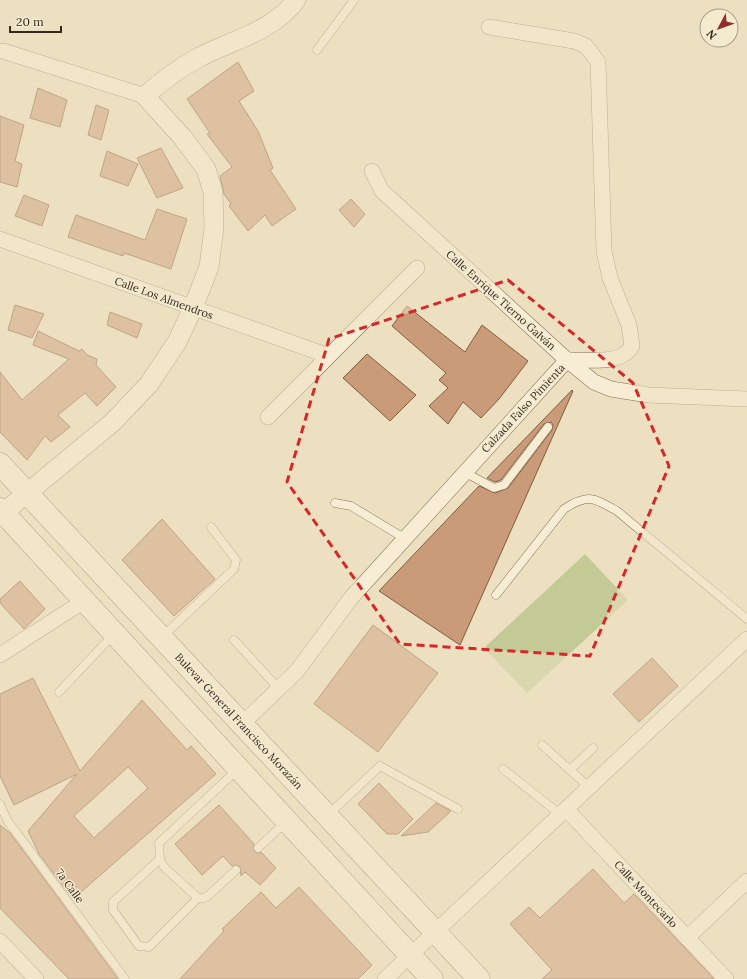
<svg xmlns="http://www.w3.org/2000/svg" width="747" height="979" viewBox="0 0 747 979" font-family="Lora,serif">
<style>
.green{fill:#c3ca96}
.building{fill:#c99b78;stroke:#835c40;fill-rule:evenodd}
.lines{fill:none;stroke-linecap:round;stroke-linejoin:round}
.service-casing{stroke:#857159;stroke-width:9}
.minor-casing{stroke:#857159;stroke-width:16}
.tertiary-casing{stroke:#857159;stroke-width:20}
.secondary-casing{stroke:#67523d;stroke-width:23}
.service{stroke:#f7edd4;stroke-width:8}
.minor{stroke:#f7edd4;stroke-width:15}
.tertiary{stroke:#f7edd4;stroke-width:19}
.secondary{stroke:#f7edd4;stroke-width:22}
.marked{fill:none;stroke:#d62828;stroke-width:3;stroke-dasharray:8 5;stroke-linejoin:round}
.labels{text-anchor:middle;stroke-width:3;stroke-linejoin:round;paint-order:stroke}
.street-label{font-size:11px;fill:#35291d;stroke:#f4ead0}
</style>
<rect width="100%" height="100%" fill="#ece0c1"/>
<!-- green -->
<path class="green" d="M 585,554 L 628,600 L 527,693 L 484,648 Z"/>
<!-- building -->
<g class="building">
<path d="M 238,62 L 254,91 L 239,101 L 258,131 L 273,168 L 270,170 L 296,209 L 272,226 L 265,215 L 248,231 L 229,206 L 231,204 L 224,194 L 220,176 L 232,167 L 207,134 L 210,133 L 187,99 Z"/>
<path d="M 38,88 L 67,100 L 60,127 L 30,118 Z"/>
<path d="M 96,105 L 109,110 L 101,140 L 88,135 Z"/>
<path d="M 0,116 L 24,125 L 15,161 L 22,164 L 17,187 L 0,182 Z"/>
<path d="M 161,148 L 183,188 L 157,198 L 137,158 Z"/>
<path d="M 107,151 L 138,164 L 128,186 L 100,176 Z"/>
<path d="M 24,195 L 49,205 L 42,226 L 15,216 Z"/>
<path d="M 351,199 L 365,214 L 354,227 L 339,210 Z"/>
<path d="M 157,209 L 187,219 L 171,269 L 124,253 L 123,256 L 68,237 L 76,215 L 145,240 Z"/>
<path d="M 15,305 L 44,314 L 32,338 L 8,330 Z"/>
<path d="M 407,306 L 465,352 L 482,325 L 528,361 L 499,399 L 481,418 L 463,402 L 448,424 L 429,406 L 448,388 L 439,380 L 446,373 L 392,326 Z"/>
<path d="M 110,312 L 142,324 L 137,338 L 107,325 Z"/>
<path d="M 38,331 L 79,351 L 82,349 L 87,355 L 97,359 L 96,365 L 116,387 L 97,406 L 85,393 L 58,415 L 70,427 L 51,442 L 45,436 L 27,460 L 0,432 L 0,372 L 22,400 L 69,359 L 33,345 Z"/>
<path d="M 367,354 L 416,395 L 390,421 L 343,378 Z"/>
<path d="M 572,390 L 573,391 L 460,645 L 379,591 L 479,486 L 495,493 L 508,488 L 552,430 L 553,425 L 551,422 L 544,424 L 501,480 L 495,482 L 487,478 Z"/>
<path d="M 162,519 L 215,579 L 174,616 L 122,560 Z"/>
<path d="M 20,581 L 45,609 L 24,629 L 0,603 L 0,599 Z"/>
<path d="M 373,625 L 438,673 L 378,752 L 314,704 Z"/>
<path d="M 652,658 L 678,686 L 639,722 L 613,694 Z"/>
<path d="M 33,678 L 80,771 L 142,700 L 187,750 L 191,746 L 216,774 L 73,899 L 39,854 L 28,831 L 77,774 L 14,805 L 0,776 L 0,694 ZM 128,767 L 148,788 L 94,838 L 74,816 Z"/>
<path d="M 379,783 L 413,819 L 398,834 L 387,834 L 358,804 Z"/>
<path d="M 436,803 L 451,811 L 428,832 L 401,836 Z"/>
<path d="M 219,805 L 254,844 L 254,851 L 257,853 L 261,852 L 276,868 L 260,885 L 245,872 L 241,876 L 240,867 L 237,865 L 232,866 L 223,856 L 202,875 L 175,844 Z"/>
<path d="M 0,825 L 10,833 L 118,979 L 69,979 L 0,908 Z"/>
<path d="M 593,869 L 624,903 L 634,894 L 714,979 L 542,979 L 552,970 L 510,924 L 529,907 L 540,918 Z"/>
<path d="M 299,887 L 372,965 L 358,979 L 180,979 L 224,931 L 222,929 L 261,892 L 276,908 Z"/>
</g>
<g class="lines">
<!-- service casing -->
<g class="service-casing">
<g id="service">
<path d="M 317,50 L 354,0"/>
<path d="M 464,472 L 494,488 L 504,485 L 548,427"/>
<path d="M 335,503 L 351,506 L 404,538"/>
<path d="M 496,595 L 564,509 C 588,493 594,498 617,511 L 747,619"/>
<path d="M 162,637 L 234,569 L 236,560 L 211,527"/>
<path d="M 234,640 L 279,689"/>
<path d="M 59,692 L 114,634"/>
<path d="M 542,745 L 590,788"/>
<path d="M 503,769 L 561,815"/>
<path d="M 570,770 L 593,748"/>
<path d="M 0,804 L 7,820 L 125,979"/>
<path d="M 328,815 L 380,766 L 458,809"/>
<path d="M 258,848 L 286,822"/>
<path d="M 160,859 L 113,902 L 113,910 L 139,946 L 149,947 L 198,898"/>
<path d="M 236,870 L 209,895 L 204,898 L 198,898 L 164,867 L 160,859 L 159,843 L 238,769"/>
</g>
</g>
<!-- minor casing -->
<g class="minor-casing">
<g id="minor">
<path d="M 3,51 L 145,96"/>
<path d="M 372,171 L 382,191 L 567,360 L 594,382 L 611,389 L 648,395 L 747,399"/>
<path d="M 0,239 L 329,356"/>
<path d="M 268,417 L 417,268"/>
<path d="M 0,655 L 84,601"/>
<path d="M 242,724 L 297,671 L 351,598 L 567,360 C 587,359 621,366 632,346 L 629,325 L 610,278 L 604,251 L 598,62 L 586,46 L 574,41 L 489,27"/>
<path d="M 567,810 L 726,979"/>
<path d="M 687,938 L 747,881"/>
<path d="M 0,941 L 36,979"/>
<path d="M 385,979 L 747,639"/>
</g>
</g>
<!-- tertiary casing -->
<g class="tertiary-casing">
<path id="tertiary" d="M 3,513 L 113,422 L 149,384 L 177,342 L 193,308 L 209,267 L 214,228 L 213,192 L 206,169 L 183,138 L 145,96 C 162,81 179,68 198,58 C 231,40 273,32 296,0"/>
</g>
<!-- secondary casing -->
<g class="secondary-casing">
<g id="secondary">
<path d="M 0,464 L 479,979"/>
<path d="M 0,509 L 432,979"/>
</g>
</g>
<!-- service -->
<use href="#service" class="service"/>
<!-- minor -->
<use href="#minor" class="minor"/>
<!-- tertiary -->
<use href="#tertiary" class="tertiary"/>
<!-- secondary -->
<use href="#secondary" class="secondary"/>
</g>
<!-- marked area -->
<path d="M0 0H747V979H0ZM 508,280 L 633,383 L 669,466 L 590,656 L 400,644 L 287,482 L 329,339 Z" fill="#ece0c1" fill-opacity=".55" fill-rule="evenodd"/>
<path class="marked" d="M 508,280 L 633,383 L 669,466 L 590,656 L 400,644 L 287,482 L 329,339 Z"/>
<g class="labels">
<!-- street labels -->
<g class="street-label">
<text transform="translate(164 298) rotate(20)" y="4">Calle Los Almendros</text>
<text transform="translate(501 300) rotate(42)" y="4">Calle Enrique Tierno Galván</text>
<text transform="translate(523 408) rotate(-47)" y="4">Calzada Falso Pimienta</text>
<text transform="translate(239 721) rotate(47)" y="4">Bulevar General Francisco Morazán</text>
<text transform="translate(70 886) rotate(54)" y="4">7a Calle</text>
<text transform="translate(646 894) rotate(47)" y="4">Calle Montecarlo</text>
</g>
</g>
<!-- north arrow -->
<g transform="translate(719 28) rotate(229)"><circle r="19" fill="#f4ead0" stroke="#a89d88"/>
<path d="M0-3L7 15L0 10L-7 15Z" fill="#922c2b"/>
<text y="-6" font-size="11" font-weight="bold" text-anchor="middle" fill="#35291d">N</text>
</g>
<!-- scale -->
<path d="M10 26v6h51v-6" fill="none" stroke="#35291d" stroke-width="2"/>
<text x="16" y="26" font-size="12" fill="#35291d" stroke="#f4ead0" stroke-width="3" paint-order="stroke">20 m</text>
</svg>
